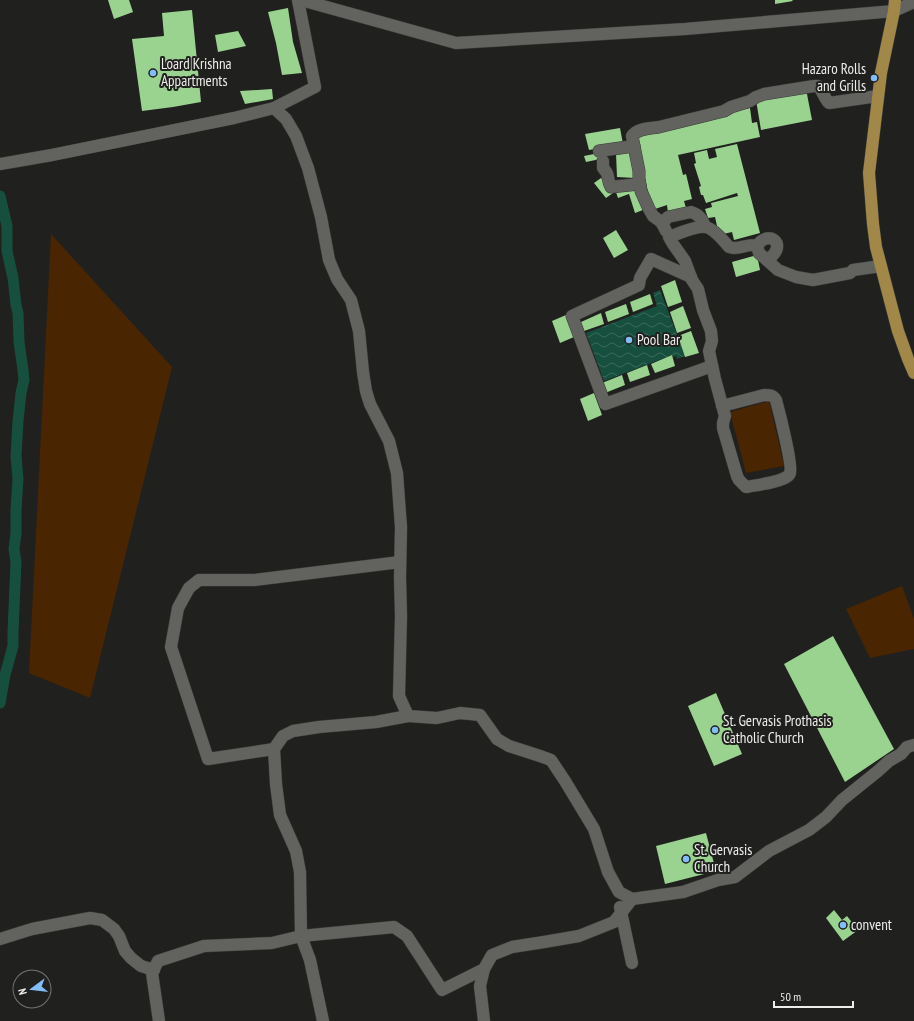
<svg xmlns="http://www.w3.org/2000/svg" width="914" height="1021" viewBox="0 0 914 1021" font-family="'PT Sans Narrow',sans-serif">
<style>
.green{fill:#4a2502}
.water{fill:url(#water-waves)}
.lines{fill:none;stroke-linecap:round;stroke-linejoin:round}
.canal{stroke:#174f3e;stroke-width:11}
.building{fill:#9ad390}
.minor-casing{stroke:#3c3c3a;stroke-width:13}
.major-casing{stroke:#3c3c3a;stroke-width:13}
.minor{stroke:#62635f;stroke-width:12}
.major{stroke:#a18849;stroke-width:12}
.poi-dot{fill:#83bcfb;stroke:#20201e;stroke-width:1.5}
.labels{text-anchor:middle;stroke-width:4;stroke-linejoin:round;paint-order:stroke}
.poi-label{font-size:15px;fill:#ededeb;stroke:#20201e;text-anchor:start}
</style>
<defs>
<pattern id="water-waves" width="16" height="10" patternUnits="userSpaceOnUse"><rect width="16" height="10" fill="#174f3e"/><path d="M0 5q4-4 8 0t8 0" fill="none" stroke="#39695a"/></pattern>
</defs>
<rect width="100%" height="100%" fill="#20201e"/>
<!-- green -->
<g class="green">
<path d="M 51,234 L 172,367 L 90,698 L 29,673 Z"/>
<path d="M 769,401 L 784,466 L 746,473 L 730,412 Z"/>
<path d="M 902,586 L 914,619 L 914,649 L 870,658 L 846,609 Z"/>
</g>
<!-- water -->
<path class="water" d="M 660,290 L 685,356 L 677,359 L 676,356 L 673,357 L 672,355 L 604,381 L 586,333 L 657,306 L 653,293 Z"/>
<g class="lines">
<!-- canal -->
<path class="canal" d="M 0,196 L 7,226 L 7,251 L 13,278 L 16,305 L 18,313 L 19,342 L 23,370 L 24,380 L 21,393 L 18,421 L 16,456 L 18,479 L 16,510 L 16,533 L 14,549 L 16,562 L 13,632 L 13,646 L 5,675 L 0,703"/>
</g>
<!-- building -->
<g class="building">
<path d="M 108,0 L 129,0 L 133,12 L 114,19 Z"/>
<path d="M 775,0 L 792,0 L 793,1 L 775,4 Z"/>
<path d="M 288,8 L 293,42 L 302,73 L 282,75 L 276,43 L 268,12 Z"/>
<path d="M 192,10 L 201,102 L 173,107 L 142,111 L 132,39 L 164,36 L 162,13 Z"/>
<path d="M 238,31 L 246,46 L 218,52 L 215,35 Z"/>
<path d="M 272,89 L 273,99 L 245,104 L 240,91 Z"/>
<path d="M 806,89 L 812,120 L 761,130 L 756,100 Z"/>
<path d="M 750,108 L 752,123 L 757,122 L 760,137 L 678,155 L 683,175 L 686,174 L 692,199 L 684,201 L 686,208 L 668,213 L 667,205 L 652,210 L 635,133 Z"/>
<path d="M 620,128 L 623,144 L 589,150 L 585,134 Z"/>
<path d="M 737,144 L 760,233 L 734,240 L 732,232 L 719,235 L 715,217 L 708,218 L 705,209 L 712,207 L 711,203 L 738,196 L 737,193 L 706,203 L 703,195 L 701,195 L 699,187 L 701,186 L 694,164 L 696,163 L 694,153 L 707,150 L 709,159 L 717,157 L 715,149 Z"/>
<path d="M 604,152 L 605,158 L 586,162 L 584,156 Z"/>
<path d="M 634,152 L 635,178 L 617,177 L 616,153 Z"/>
<path d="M 601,178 L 613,193 L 606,198 L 594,183 Z"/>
<path d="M 635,186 L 643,210 L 635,213 L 629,194 L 618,198 L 616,192 Z"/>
<path d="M 616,230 L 628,250 L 614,258 L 603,238 Z"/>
<path d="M 757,255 L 760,270 L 736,277 L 732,262 Z"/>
<path d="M 675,280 L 682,302 L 668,307 L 661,286 Z"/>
<path d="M 650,294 L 653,304 L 633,312 L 630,302 Z"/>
<path d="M 626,304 L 629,314 L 608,322 L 605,312 Z"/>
<path d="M 683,306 L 691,328 L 677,333 L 670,312 Z"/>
<path d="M 601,313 L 604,324 L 584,331 L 581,322 Z"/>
<path d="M 566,315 L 574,337 L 560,343 L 552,321 Z"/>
<path d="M 691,331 L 699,353 L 685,357 L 678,336 Z"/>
<path d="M 672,355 L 675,366 L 655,373 L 651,364 Z"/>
<path d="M 647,365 L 650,375 L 630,382 L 627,373 Z"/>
<path d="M 622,375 L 625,385 L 605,393 L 602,383 Z"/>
<path d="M 594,393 L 602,415 L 588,421 L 580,399 Z"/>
<path d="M 833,636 L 894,749 L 845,782 L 784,664 Z"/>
<path d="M 716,693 L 742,754 L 714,766 L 688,706 Z"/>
<path d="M 706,833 L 716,871 L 665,884 L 656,846 Z"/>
<path d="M 834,910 L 842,920 L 847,916 L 858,930 L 843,941 L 826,918 Z"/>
</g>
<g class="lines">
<!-- minor casing -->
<g class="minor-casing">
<g id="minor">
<path d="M 301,0 L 456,43 L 685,29 L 894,11 L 914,2"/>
<path d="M 274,108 L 286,119 L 296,136 L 308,168 L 321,217 L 329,260 L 337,279 L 351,300 L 359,331 L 363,372 L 366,391 L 370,404 L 389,441 L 397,473 L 401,527 L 400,578 L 401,616 L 399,696 L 408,716 L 437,718 L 460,713 L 480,715 L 497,739 L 509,746 L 540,756 L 551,760 L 565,781 L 594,829 L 608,872 L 619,892 L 632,899 L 683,892 L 718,880 L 735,877 L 769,851 L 809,830 L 826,817 L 842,800 L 878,771 L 889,761 L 901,754 L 907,747 L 914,745"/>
<path d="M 599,151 L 634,146"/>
<path d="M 603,161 L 603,168 C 611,175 606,179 611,187 L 639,184"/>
<path d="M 0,164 L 52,155 L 234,118 L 274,108 L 315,87 L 298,0"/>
<path d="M 663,225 L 660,221 L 653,216 L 649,209 L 641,191 L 639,179 L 639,171 L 632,136 C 637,128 651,128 659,127 L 724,111 L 731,107 L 750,101 L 756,97 L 764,94 L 814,86 L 818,86 C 823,91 824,98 829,103 L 878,96"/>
<path d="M 666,231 L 663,225 L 665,220 L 668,217 L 691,212 C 698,214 703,220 705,227"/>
<path d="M 757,246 C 768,228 790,245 767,260"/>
<path d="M 691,277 L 651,259 L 640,278 L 639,285 L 572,316 L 605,404 L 712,366"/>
<path d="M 722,406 L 764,395 C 770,395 773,395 776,400 C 779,411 793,466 790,473 C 790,474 789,475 788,476 C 781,482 757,485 746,487 L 739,480 L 737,476 L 723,428 L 723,423 L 725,416 L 715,379 L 709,351 L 712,341 L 711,331 L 703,310 L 698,289 L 692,280 L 685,261 L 673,244 L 669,237 C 677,234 698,225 706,227 C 714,229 724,241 729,247 C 739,251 748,242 757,246 L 759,253 L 778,270 L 796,277 L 813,280 L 850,273 L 853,270 L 881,266"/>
<path d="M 274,749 L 208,759 L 171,647 L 178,608 L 189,588 L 199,580 L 254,580 L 400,562"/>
<path d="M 620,907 L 632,963"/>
<path d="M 0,939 L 32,929 L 90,918 L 102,920 L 114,929 L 119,936 L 125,951 L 131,958 L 141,966 L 154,970"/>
<path d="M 159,1021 L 152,973 L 158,961 L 204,946 L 272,943 L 301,936 L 300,872 L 296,851 L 280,815 L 276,784 L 274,749 L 283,736 L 293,731 L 319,727 L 376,722 L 408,716"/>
<path d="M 323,1021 L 310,960 L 301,936 L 394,927 L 407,936 L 442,990 L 484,969"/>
<path d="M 484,1021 L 480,986 L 484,969 L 492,955 L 512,947 L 544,942 L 579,936 L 614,922 L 632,899"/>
</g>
</g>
<!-- major casing -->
<g class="major-casing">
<path id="major" d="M 895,0 L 894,11 L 881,73 L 869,173 L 873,224 L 876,247 L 898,331 L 908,359 L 914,373"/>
</g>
<!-- minor -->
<use href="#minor" class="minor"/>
<!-- major -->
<use href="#major" class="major"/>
</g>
<!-- markers -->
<g class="poi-dot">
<circle cx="153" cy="73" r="4"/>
<circle cx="874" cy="78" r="4"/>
<circle cx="629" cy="340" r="4"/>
<circle cx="715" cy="730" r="4"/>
<circle cx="686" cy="859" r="4"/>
<circle cx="843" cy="925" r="4"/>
</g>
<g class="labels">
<!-- poi labels -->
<g class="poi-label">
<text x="161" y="69">Loard Krishna<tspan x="161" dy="17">Appartments</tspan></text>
<text x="866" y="74" text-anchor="end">Hazaro Rolls<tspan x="866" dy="17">and Grills</tspan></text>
<text x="637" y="345">Pool Bar</text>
<text x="723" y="726">St. Gervasis Prothasis<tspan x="723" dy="17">Catholic Church</tspan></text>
<text x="694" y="855">St. Gervasis<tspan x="694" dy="17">Church</tspan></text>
<text x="851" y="930">convent</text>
</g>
</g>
<!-- north arrow -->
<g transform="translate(32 989) rotate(255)"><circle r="19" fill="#20201e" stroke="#727270"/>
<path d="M0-3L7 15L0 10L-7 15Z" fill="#83bcfb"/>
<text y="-6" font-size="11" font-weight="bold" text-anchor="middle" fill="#ededeb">N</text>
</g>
<!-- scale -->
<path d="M774 1001v6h79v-6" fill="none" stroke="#ededeb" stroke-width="2"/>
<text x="780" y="1001" font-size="12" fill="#ededeb" stroke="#20201e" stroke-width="3" paint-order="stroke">50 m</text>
</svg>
